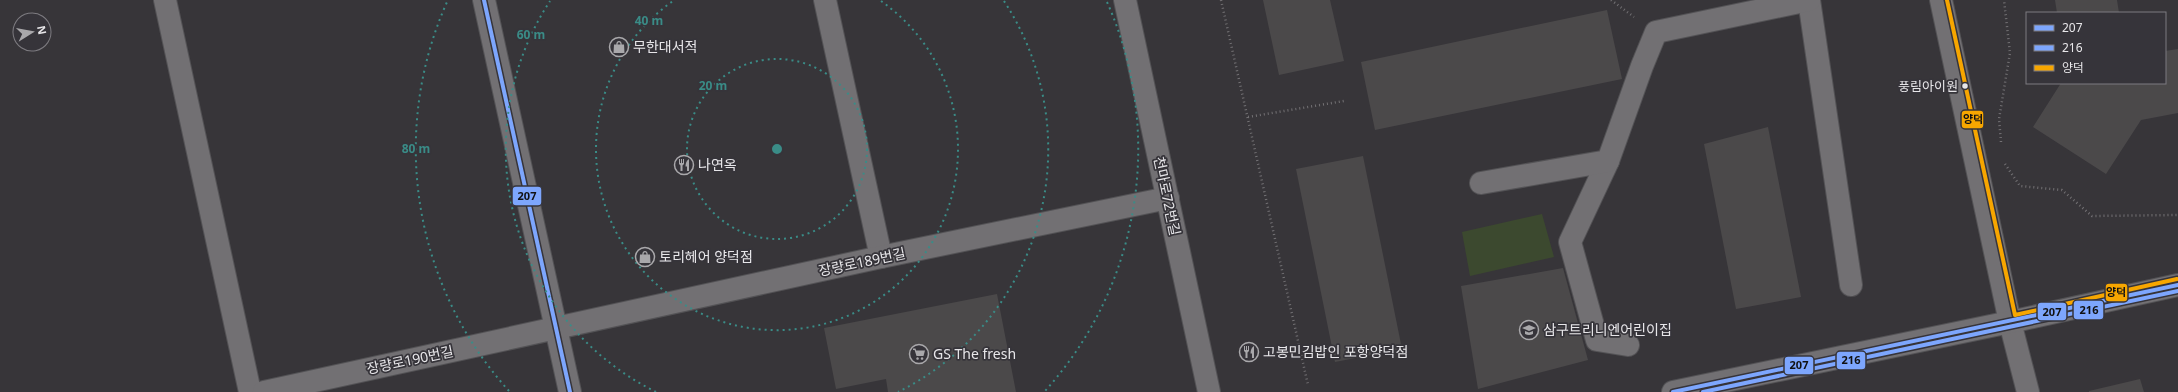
<svg xmlns="http://www.w3.org/2000/svg" width="2178" height="392" viewBox="0 0 2178 392" font-family="'Noto Sans','Noto Sans KR',sans-serif">
<style>
.green{fill:#3c492f}
.building{fill:#4b494a}
.lines{fill:none;stroke-linecap:round;stroke-linejoin:round}
.minor-casing{stroke:#535255;stroke-width:24}
.path{stroke:#737174;stroke-width:2.5;stroke-dasharray:1 3;stroke-linecap:butt}
.minor{stroke:#727073;stroke-width:22}
.bus-1-casing{stroke:#36343a;stroke-width:7}
.bus-2-casing{stroke:#36343a;stroke-width:7}
.bus-3-casing{stroke:#36343a;stroke-width:7}
.bus-1{stroke:#7da6fd;stroke-width:4}
.bus-2{stroke:#7da6fd;stroke-width:4}
.bus-3{stroke:#f7a600;stroke-width:4}
.ring{fill:none;stroke:#3a8c87;stroke-width:2;stroke-dasharray:2 4}
.bus-dot{fill:#e7e6e9;stroke:#36343a;stroke-width:1.5}
.labels{text-anchor:middle;stroke-width:3.5;stroke-linejoin:round;paint-order:stroke}
.bus-label{font-size:13px;fill:#e7e6e9;stroke:#36343a;text-anchor:end}
.poi-label{font-size:14px;fill:#e7e6e9;stroke:#36343a;text-anchor:start}
.street-label{font-size:14px;fill:#e7e6e9;stroke:#36343a}
.centre{fill:#3a8c87;stroke:#36343a;stroke-width:2}
.ring-label{font-size:12px;text-anchor:middle;font-weight:bold;fill:#3a8c87;stroke:#36343a;stroke-width:3.5;stroke-linejoin:round;paint-order:stroke}
.line-badge{stroke:#36343a;stroke-width:1.5}
.pale-badge-label{font-size:11px;text-anchor:middle;font-weight:bold;fill:#111}
</style>
<rect width="100%" height="100%" fill="#373539"/>
<!-- green -->
<path class="green" d="M 1542,214 L 1554,257 L 1470,276 L 1462,232 Z"/>
<!-- building -->
<g class="building">
<path d="M 1263,0 L 1330,0 L 1344,61 L 1279,75 Z"/>
<path d="M 2055,0 L 2117,0 L 2119,13 L 2057,13 Z"/>
<path d="M 1607,10 L 1622,79 L 1375,130 L 1361,62 Z"/>
<path d="M 2178,49 L 2178,113 L 2141,120 L 2106,174 L 2033,127 L 2061,83 L 2165,83 L 2165,51 Z"/>
<path d="M 1768,127 L 1801,297 L 1736,309 L 1704,144 Z"/>
<path d="M 1363,156 L 1402,349 L 1335,362 L 1296,169 Z"/>
<path d="M 1563,268 L 1588,360 L 1478,389 L 1461,286 Z"/>
<path d="M 997,294 L 1016,392 L 888,392 L 886,379 L 836,389 L 824,328 Z"/>
<path d="M 2140,379 L 2144,392 L 2089,392 L 2089,391 Z"/>
</g>
<g class="lines">
<!-- minor casing -->
<g class="minor-casing">
<g id="minor">
<path d="M 165,0 L 250,392"/>
<path d="M 484,0 L 570,392"/>
<path d="M 825,0 L 881,257"/>
<path d="M 1125,0 L 1209,392"/>
<path d="M 1809,0 L 1851,285"/>
<path d="M 1941,0 L 2010,322 L 2028,392"/>
<path d="M 1608,161 L 1570,242 L 1597,340 L 1628,345"/>
<path d="M 1481,183 L 1608,161 L 1642,66 L 1656,32 L 1809,0"/>
<path d="M 264,392 L 881,257 L 1168,198"/>
<path d="M 1673,392 L 2010,322 L 2178,285"/>
</g>
</g>
<!-- path -->
<g class="path">
<path d="M 1221,0 L 1308,385"/>
<path d="M 1611,0 L 1634,17"/>
<path d="M 1248,117 L 1344,101"/>
<path d="M 2001,142 L 1999,119 L 2010,53 L 2004,0"/>
<path d="M 2005,164 L 2020,186 L 2062,190 L 2092,216 L 2178,215"/>
</g>
<!-- minor -->
<use href="#minor" class="minor"/>
<!-- bus-1 casing -->
<g class="bus-1-casing">
<g id="bus-1">
<path d="M 484,0 L 570,392"/>
<path d="M 1673,392 L 2178,285"/>
</g>
</g>
<!-- bus-2 casing -->
<g class="bus-2-casing">
<path id="bus-2" d="M 1703,392 L 2178,291"/>
</g>
<!-- bus-3 casing -->
<g class="bus-3-casing">
<path id="bus-3" d="M 1947,0 L 2015,315 L 2177,279"/>
</g>
<!-- bus-1 -->
<use href="#bus-1" class="bus-1"/>
<!-- bus-2 -->
<use href="#bus-2" class="bus-2"/>
<!-- bus-3 -->
<use href="#bus-3" class="bus-3"/>
</g>
<!-- distance rings -->
<g class="ring">
<circle cx="777" cy="149" r="90"/>
<path d="M881 1A181 181 0 1 1 673 1"/>
<path d="M656 392A271 271 0 0 1 550 1M1004 1A271 271 0 0 1 898 392"/>
<path d="M509 391A361 361 0 0 1 447 2M1107 2A361 361 0 0 1 1045 391"/>
</g>
<!-- icons -->
<defs>
<g id="shop-ring" transform="scale(1)"><circle r="9.5" fill="#36343a" stroke="#a9a8ab" stroke-width="1.5"/><path d="M-5-2.5h2.3a2.7 3.5 0 0 1 5.4 0H5L5.5 6h-11ZM-1.5-2.5h3a1.5 2.3 0 0 0-3 0Z" fill="#a9a8ab"/></g>
<g id="restaurant-ring" transform="scale(1)"><circle r="9.5" fill="#36343a" stroke="#a9a8ab" stroke-width="1.5"/><path d="M-5-6h1v4h1v-4h1v4h1v-4h1v5L-1.5 .5V6h-2V.5L-5-1ZM5-6V6H3V1.5H1.5Q1.5-4 5-6Z" fill="#a9a8ab"/></g>
<g id="school-ring" transform="scale(1)"><circle r="9.5" fill="#36343a" stroke="#a9a8ab" stroke-width="1.5"/><path d="M0-5L7-2L0 1L-7-2ZM-4 1L0 2.5L4 1V4Q0 6-4 4Z" fill="#a9a8ab"/></g>
<g id="supermarket-ring" transform="scale(1)"><circle r="9.5" fill="#36343a" stroke="#a9a8ab" stroke-width="1.5"/><path d="M-6-5.5h2.5l.6 2H6L4.5 2H-2.5L-4.4-4H-6ZM-1.5 3.2a1.3 1.3 0 1 0 .1 0ZM3 3.2a1.3 1.3 0 1 0 .1 0Z" fill="#a9a8ab"/></g>
</defs>
<g fill-rule="evenodd">
<use href="#shop-ring" x="619" y="47"/>
<use href="#restaurant-ring" x="684" y="165"/>
<use href="#shop-ring" x="645" y="257"/>
<use href="#school-ring" x="1529" y="330"/>
<use href="#restaurant-ring" x="1249" y="352"/>
<use href="#supermarket-ring" x="919" y="354"/>
</g>
<!-- markers -->
<circle class="bus-dot" cx="1965" cy="86" r="3.5"/>
<g class="labels">
<!-- bus labels -->
<g class="bus-label">
<text x="1958" y="91">풍림아이원</text>
</g>
<!-- poi labels -->
<g class="poi-label">
<text x="633" y="52">무한대서적</text>
<text x="698" y="170">나연옥</text>
<text x="659" y="262">토리헤어 양덕점</text>
<text x="1543" y="335">삼구트리니엔어린이집</text>
<text x="1263" y="357">고봉민김밥인 포항양덕점</text>
<text x="933" y="359">GS The fresh</text>
</g>
<!-- street labels -->
<g class="street-label">
<text transform="translate(1167 196) rotate(78)" y="5">천마로72번길</text>
<text transform="translate(862 262) rotate(-12)" y="5">장량로189번길</text>
<text transform="translate(410 360) rotate(-12)" y="5">장량로190번길</text>
</g>
</g>
<circle cx="777" cy="149" r="6" class="centre"/>
<g class="ring-label">
<text x="649" y="25">40 m</text>
<text x="531" y="39">60 m</text>
<text x="713" y="90">20 m</text>
<text x="416" y="153">80 m</text>
</g>
<g class="line-badge">
<rect x="1961" y="110" width="23" height="19" rx="4" fill="#f7a600"/>
<rect x="512" y="186" width="30" height="20" rx="4" fill="#7da6fd"/>
<rect x="2105" y="283" width="23" height="19" rx="4" fill="#f7a600"/>
<rect x="2073" y="300" width="31" height="20" rx="4" fill="#7da6fd"/>
<rect x="2037" y="302" width="30" height="19" rx="4" fill="#7da6fd"/>
<rect x="1836" y="351" width="30" height="19" rx="4" fill="#7da6fd"/>
<rect x="1784" y="356" width="30" height="19" rx="4" fill="#7da6fd"/>
</g>
<g class="pale-badge-label">
<text x="1973" y="123">양덕</text>
<text x="527" y="200">207</text>
<text x="2116" y="296">양덕</text>
<text x="2089" y="314">216</text>
<text x="2052" y="316">207</text>
<text x="1851" y="364">216</text>
<text x="1799" y="369">207</text>
</g>
<!-- legend -->
<rect x="2026" y="12" width="140" height="72" fill="#36343a" stroke="#7d7b80"/>
<rect x="2034" y="25" width="20" height="6" fill="#7da6fd" stroke="#7d7b80"/>
<text x="2062" y="32" font-size="12" fill="#e7e6e9">207</text>
<rect x="2034" y="45" width="20" height="6" fill="#7da6fd" stroke="#7d7b80"/>
<text x="2062" y="52" font-size="12" fill="#e7e6e9">216</text>
<rect x="2034" y="65" width="20" height="6" fill="#f7a600" stroke="#7d7b80"/>
<text x="2062" y="72" font-size="12" fill="#e7e6e9">양덕</text>
<!-- north arrow -->
<g transform="translate(32 32) rotate(79)"><circle r="19" fill="#36343a" stroke="#7d7b80"/>
<path d="M0-3L7 15L0 10L-7 15Z" fill="#a9a8ab"/>
<text y="-6" font-size="11" font-weight="bold" text-anchor="middle" fill="#e7e6e9">N</text>
</g>
</svg>
